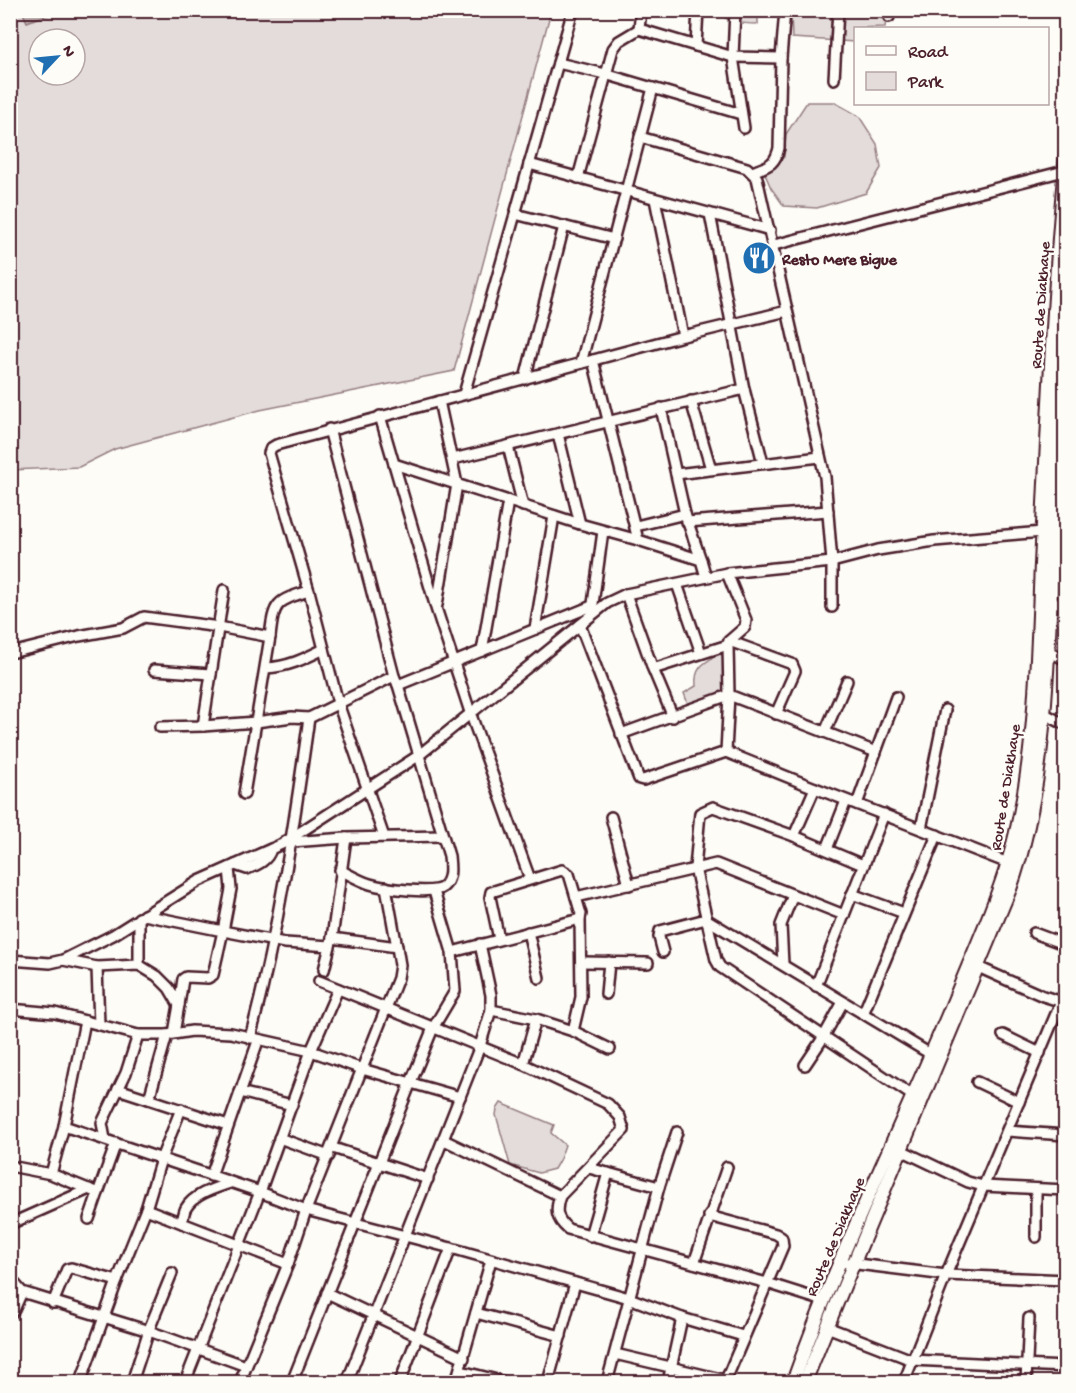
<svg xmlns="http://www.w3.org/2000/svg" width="1076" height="1393" viewBox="0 0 1076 1393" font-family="'Gochi Hand',sans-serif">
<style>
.green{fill:#e3dcda;stroke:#967e82;stroke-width:1.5;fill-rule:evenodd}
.water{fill:#c0b1b1;stroke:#91777b;stroke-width:1.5}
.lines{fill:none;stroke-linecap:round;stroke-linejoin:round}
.minor-casing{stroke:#4a1f2b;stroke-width:14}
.major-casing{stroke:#4a1f2b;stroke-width:16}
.minor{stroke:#fdfcf7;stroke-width:9}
.major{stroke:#fdfcf7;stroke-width:12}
.labels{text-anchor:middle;stroke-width:5;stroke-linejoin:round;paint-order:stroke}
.poi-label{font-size:16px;font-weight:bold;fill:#4a1f2b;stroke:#fdfcf7;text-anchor:start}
.street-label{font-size:16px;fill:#4a1f2b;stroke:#fdfcf7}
</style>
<rect width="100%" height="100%" fill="#fdfcf7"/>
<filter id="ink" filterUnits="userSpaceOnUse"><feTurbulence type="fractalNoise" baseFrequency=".0167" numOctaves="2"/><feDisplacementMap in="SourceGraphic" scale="12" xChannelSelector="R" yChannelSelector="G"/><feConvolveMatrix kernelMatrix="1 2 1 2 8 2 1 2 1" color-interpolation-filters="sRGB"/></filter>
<g filter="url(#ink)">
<!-- green -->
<g class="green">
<path d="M 717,10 L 887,11 L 885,27 L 856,28 L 855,42 L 792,38 L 791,12 L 762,11 L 758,18 L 758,24 C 744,24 724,23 717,10 Z"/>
<path d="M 10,11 L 551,11 L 454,371 L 260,410 L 115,449 L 79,467 L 11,470 ZM 39,39 L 75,39 L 75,75 L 39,75 Z"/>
<path d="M 807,102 L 834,102 L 859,116 L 877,144 L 881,168 L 866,193 L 817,208 L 784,206 L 771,188 L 765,174 L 784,157 L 786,134 Z"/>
<path d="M 719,654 L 731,658 L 730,686 L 722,690 L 711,708 L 696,713 L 689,707 L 684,693 L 696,686 C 694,667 704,663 719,654 Z"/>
<path d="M 501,1103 L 554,1125 L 551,1133 L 565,1145 L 560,1159 L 554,1169 L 539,1173 L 510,1165 L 496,1115 L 497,1109 Z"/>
</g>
<!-- water -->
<path class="water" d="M 22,11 L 21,11 L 58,11 L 27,22 Z"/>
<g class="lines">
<!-- minor casing -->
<g class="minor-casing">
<g id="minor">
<path d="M 641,10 L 639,29 L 733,57 L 781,58"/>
<path d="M 735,10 L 733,57 L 744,128"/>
<path d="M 889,17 L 890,10"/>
<path d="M 696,46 L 698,10"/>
<path d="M 558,63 L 605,74 L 741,114"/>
<path d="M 834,79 L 838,10"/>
<path d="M 640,137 L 747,168 L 757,178 L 825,477 L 832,562 L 832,607"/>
<path d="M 529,164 L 770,230"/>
<path d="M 752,172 C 768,166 775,165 779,148 L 781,58 L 785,10"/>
<path d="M 578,178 L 613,49 L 619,41 L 639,29"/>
<path d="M 655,199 L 683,336"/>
<path d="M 515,214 L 614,239"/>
<path d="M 710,214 L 744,389 L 763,463"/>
<path d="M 774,245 L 1064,171"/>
<path d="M 593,360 L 638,540"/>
<path d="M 581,363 L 653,88"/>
<path d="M 525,379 L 564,226"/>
<path d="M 464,394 L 573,10"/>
<path d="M 691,401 L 711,469"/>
<path d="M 661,408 L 685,514 L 701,560"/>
<path d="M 380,416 L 436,608 L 471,715 L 530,879"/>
<path d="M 329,429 L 394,676 L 398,685 L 449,856 C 450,867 452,879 443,887 C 433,895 383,888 370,884 C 360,881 350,875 340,870"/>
<path d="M 558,434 L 580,524"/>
<path d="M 508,446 L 523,506"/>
<path d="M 453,459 L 744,389"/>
<path d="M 394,464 L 580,524 L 638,540 L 701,560 L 706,577"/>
<path d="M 676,474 L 820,457"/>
<path d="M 687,522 L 828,511"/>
<path d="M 636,526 L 685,514"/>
<path d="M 677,584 L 701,653"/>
<path d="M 626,594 L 653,669 L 673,717"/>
<path d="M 1050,601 L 1066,605"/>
<path d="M 437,605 L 457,484 L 439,401"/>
<path d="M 592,611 L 603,531"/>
<path d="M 580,625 L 639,779 L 643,780 L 726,752 L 815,788 L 1008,863"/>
<path d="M 535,629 L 554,516"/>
<path d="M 270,637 C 274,602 276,601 309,591"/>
<path d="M 729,641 L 792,664 L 795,671 L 776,714"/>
<path d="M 482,651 L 508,501"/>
<path d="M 1048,651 L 1066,660"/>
<path d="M 15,652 L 79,636 L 123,628 L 144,617 L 219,627 L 270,637 L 256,722 L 292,717 L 309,718 L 394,676"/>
<path d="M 266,668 C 288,667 304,659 324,649"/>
<path d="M 653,669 L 728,645"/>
<path d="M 154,670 L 211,674"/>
<path d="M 398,685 L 592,606"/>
<path d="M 1041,712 L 1066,725"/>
<path d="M 203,726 L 224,590"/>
<path d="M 160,727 L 203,726 L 256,722 L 244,794"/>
<path d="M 825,732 L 847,681"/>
<path d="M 621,734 L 729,695 L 876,752"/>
<path d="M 726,752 L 729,695 L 728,645 L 729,641 L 745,627 L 746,620 L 727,573"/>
<path d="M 857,804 L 896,697"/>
<path d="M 611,817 L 629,885"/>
<path d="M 921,829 L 945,710"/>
<path d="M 794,836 L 815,788"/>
<path d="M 384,837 L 338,703 L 309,591 L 269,453 L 271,448 L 276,445 L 683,336 L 787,311"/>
<path d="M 291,842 L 346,838 L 442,836"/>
<path d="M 827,849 L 846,801"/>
<path d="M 235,865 L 247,869 C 258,865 268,860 271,849 L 282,844 L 418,756 L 607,603 L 626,594 L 727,573 L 832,562 L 878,550 L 934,541 L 1043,532"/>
<path d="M 863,865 L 794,836 L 713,807 L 700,813 L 695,868 L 716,960 L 720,967 L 913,1096"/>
<path d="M 229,868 L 231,889 L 223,931 L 285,943 L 330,946"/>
<path d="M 852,894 L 904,913"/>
<path d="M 576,897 L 716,864 L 844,915"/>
<path d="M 139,918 L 139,965"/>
<path d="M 528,932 L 539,978"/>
<path d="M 1034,933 L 1066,945"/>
<path d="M 332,938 L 397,947 L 386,887"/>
<path d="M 499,939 L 490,897 L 491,892 L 562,870 L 569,874 L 581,914 L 580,919 L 581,997 L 573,1031"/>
<path d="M 452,952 L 580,919"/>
<path d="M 663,952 L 659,937 L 660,931 L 706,919 L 932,1055"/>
<path d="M 10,960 L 50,963 L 63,960 L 113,935 L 199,881 L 271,849"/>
<path d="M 63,960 L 97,967 L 139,965 L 157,976 L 169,988 L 179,1005 L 183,979 L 186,977 L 208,978 L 213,975 L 223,931 L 144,915"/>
<path d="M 582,962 L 648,963"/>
<path d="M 783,964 L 781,925 L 793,895"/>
<path d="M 97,967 L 99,1025"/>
<path d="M 978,967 L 1043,996 L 1066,1003"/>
<path d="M 324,970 L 332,938 L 346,838"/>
<path d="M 319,981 L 523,1064"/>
<path d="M 816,986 L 884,814"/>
<path d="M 606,994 L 609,962"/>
<path d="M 10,1009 L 55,1013 L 138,1035 L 167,1035 L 192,1031 L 231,1033 L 311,1051 L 362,1069 L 460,1097"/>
<path d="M 491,1010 L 536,1019 L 573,1031 L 610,1049"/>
<path d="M 863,1014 L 937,835"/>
<path d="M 536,1019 L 523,1064 L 608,1104 L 620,1117 L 624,1130 L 560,1196 C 555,1210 556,1219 568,1229 L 767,1283 L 824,1301"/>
<path d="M 174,1033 L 179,1005"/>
<path d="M 1003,1035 L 1040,1053"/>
<path d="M 250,1038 C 278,933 294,826 309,718"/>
<path d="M 805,1065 L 823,1038 L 843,1002"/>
<path d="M 977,1082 L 1019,1102"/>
<path d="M 118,1089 L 228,1125"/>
<path d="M 240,1092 L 292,1105"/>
<path d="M 149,1099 L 167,1035"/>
<path d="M 64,1126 L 260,1192 L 306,1210 L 451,1248 L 629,1298 L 682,1318 L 743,1336"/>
<path d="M 1007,1131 L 1066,1135"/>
<path d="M 279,1138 L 329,1156"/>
<path d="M 105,1139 L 102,1123 L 126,1073 L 138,1035"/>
<path d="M 444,1140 L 560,1196"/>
<path d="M 333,1148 L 428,1179"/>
<path d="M 901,1150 L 968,1182 L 983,1186 L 1066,1190"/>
<path d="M 10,1166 L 51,1174 L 98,1193 L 116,1143"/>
<path d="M 589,1168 L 659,1187"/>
<path d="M 51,1174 L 64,1126 L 85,1021"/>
<path d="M 211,1176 L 258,1041"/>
<path d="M 146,1209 L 182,1223 C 183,1218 184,1211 186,1208 C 194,1194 216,1188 230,1183"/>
<path d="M 709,1216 L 776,1234 L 782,1238 L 783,1246 L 725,1382"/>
<path d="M 89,1219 L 98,1193"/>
<path d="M 182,1223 L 288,1264"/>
<path d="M 10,1224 L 89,1189"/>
<path d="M 590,1236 L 608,1173"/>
<path d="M 1036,1237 L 1036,1189"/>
<path d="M 841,1262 L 946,1275 L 1066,1280"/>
<path d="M 694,1263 L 727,1167"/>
<path d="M 10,1278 L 22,1292 L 149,1331 L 246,1366"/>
<path d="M 327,1293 L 464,1358"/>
<path d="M 53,1303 L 67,1269 L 71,1268 L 117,1281"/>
<path d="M 476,1313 L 561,1336"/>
<path d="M 10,1314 L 14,1310 L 22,1292"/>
<path d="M 827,1327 L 912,1360 L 1066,1367"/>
<path d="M 615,1354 L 725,1380"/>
<path d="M 461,1371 L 505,1382"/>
<path d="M 81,1381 L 117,1281 L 146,1209 L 161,1159 L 181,1109"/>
<path d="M 132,1382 L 150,1327 L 172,1273"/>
<path d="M 185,1382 L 260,1192 L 311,1051 L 338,989"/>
<path d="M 240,1382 L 288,1264 L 306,1210 L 398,978 L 400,965 L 397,947"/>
<path d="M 292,1382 L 411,1082 L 433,1028 L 455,991 L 452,952 L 434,891"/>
<path d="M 347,1382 L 480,1046 L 491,1010 L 491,995 L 480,944"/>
<path d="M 400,1382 L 451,1248"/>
<path d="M 456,1382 L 491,1260"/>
<path d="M 548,1382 L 575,1283"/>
<path d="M 607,1382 L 659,1187 L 677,1132"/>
<path d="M 668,1382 L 682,1318"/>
<path d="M 904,1382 L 946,1275 L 1066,990"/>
<path d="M 1026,1382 L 1029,1318"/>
</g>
</g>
<!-- major casing -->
<g class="major-casing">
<g id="major">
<path d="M 793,1382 C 841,1246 907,1116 962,981 C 978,942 996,903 1008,862 C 1036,771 1037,659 1041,564 C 1048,428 1053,291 1066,155"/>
<path d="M 805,1382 L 837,1303 L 1010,889 C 1046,788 1047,676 1052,570 C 1055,483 1060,397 1066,310"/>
</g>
</g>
<!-- minor -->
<use href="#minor" class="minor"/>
<!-- major -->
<use href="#major" class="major"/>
</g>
</g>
<!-- icons -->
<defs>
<g id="restaurant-disc" transform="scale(1.725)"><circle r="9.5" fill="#1f6fb2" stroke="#fdfcf7"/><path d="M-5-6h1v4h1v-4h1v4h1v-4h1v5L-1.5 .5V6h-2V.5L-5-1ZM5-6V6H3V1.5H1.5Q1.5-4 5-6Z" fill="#fff"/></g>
</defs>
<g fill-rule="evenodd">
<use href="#restaurant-disc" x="759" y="258"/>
</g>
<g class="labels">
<!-- poi labels -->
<g class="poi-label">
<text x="782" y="264">Resto Mere Bigue</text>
</g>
<!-- street labels -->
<g class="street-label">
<text transform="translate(1039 305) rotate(-86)" y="6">Route de Diakhaye</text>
<text transform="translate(1004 787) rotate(-81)" y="6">Route de Diakhaye</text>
<text transform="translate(834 1236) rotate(-67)" y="6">Route de Diakhaye</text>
</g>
</g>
<!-- margin -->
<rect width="1076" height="1393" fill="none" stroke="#fdfcf7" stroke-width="36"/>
<rect x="18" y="18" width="1040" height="1357" fill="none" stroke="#4a1f2b" stroke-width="2" filter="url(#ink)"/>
<!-- legend -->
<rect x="854" y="27" width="195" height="78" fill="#fdfcf7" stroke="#b5a4a5" stroke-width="1.5"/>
<rect x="866" y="46" width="30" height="9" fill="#fdfcf7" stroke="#b5a4a5" stroke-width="1.5"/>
<text x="908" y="57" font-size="18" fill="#4a1f2b">Road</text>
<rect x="866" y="72" width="30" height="18" fill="#e3dcda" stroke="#b5a4a5" stroke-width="1.5"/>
<text x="908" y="87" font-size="18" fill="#4a1f2b">Park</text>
<!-- north arrow -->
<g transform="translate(57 57) rotate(64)"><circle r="28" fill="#fdfcf7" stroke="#b5a4a5" stroke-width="1.5"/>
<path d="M0-4.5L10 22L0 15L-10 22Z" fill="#1f6fb2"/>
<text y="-9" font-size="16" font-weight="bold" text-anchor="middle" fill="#4a1f2b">N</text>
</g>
</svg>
